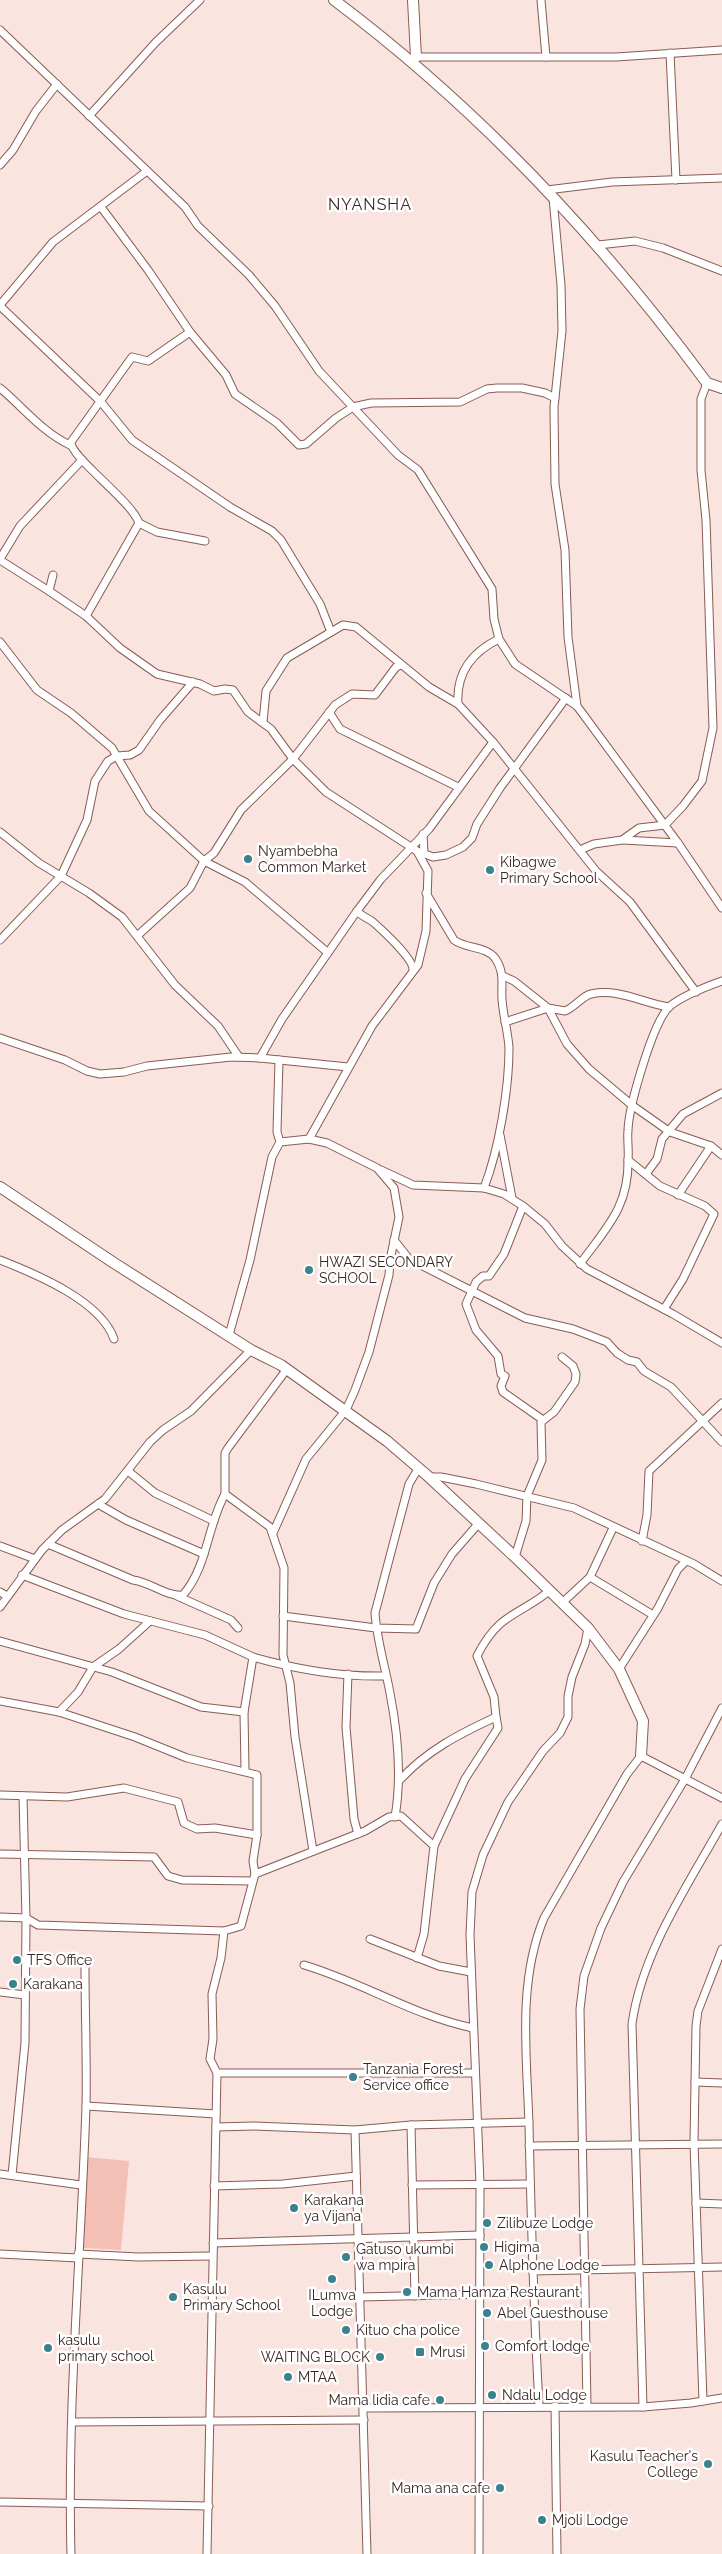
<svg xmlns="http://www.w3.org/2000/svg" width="722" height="2554" viewBox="0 0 722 2554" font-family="Raleway,sans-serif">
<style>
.green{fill:#f4bfb4}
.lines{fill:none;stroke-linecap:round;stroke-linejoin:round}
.street-casing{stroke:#885c54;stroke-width:9}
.secondary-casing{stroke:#885c54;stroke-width:12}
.street{stroke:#fff;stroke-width:7}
.secondary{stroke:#fff;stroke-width:10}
.poi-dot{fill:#3b818e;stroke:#fff;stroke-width:2}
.labels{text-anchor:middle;stroke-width:5;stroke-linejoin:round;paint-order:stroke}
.poi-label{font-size:14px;fill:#3a2724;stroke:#fff;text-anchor:start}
.quarter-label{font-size:16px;letter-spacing:1px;fill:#3a2724;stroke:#fff}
</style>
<rect width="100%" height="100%" fill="#f9e4e0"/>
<!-- green -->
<path class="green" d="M 86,2157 L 129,2161 L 121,2250 L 83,2248 Z"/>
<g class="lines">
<!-- street casing -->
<g class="street-casing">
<g id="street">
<path d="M 0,30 L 185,207 L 198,226 L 249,275 L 275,306 L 319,371 L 398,455 L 418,470 L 492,589 L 494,619 L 499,639 L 515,664 L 577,706"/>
<path d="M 670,53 L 676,180"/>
<path d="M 414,57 L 546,57 L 541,0"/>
<path d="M 546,57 L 616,57 L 722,50"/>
<path d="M 89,116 L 156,42 L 200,0"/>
<path d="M 0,165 L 13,150 L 36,111 L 57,84"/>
<path d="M 547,190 L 612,182 L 722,178"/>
<path d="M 553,198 L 561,285 L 562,331 L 554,407 L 555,484 L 565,550 L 568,637 L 577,706 L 678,843 L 722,908"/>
<path d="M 101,207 L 148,270 L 190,332 L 226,375 L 235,394 L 277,423 L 299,445 L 306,444 L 336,418 L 353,407 L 371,403 L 460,402 L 487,389 L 497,388 L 522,388 L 545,393 L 555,398"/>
<path d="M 598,245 L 635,241 L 663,248 L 722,271"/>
<path d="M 0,305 L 53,242 L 147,171"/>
<path d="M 0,306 L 101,402 L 132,440 L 230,507 L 272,531 L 281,540 L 320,604 L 331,632"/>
<path d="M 0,388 C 23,407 42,432 70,445"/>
<path d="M 139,523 L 157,532 L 205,541"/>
<path d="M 0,559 L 20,526 L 82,460"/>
<path d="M 0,560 L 49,591 L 53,575"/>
<path d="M 49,591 L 86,616 L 120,648 L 157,674 L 200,684 L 214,691 L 225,689 L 233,690 L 248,712 L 271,729 L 293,759 L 326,792 L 417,851 L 428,871 L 426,931 L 418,965 L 372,1026 L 309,1139"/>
<path d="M 86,616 L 139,523 C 132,501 70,457 71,442 L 132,357 L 148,361 L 190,332"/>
<path d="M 0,642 L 37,690 L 71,713 L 112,748 L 149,811 L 204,861 L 245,882 L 327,952"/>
<path d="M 329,712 L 340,729 L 458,787"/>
<path d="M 263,722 L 266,691 L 287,658 L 343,625 L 356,627 L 429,687 L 458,704"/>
<path d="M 493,742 L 596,871 L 630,902 L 696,992"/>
<path d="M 0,832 L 39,863 L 89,893 L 122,917 L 175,985 L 218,1026 L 239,1057"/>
<path d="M 423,834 L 424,853"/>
<path d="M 623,840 L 678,843"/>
<path d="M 580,850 L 594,844 L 622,840 L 639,828 L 665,825 L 683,806 L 702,781 L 713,728 L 706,520 L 701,470 L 701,399 L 707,383"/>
<path d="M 417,851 L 433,857 L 446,855 L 463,847 L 472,838 L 477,824 L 500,788 L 566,698"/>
<path d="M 426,893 L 454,940 C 466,949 486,946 495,958 C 505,972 501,984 502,999 C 503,1016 508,1031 509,1048 C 509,1089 499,1149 484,1188 L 504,1194 L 523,1206 L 504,1254 L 489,1276 L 483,1276 L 476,1282 L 466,1304 L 476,1330 L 498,1356 L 501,1374 L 505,1376 L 501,1386 L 503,1392 L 543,1420"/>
<path d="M 137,936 L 190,888 L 204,861 L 214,853 L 241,810 L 293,759 L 335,705 L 352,694 L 375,695 L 396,667 L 401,665"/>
<path d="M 0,940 L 61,876 L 87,820 L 95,781 L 108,761 L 117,756 L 130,755 L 139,750 L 160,720 L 193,682"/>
<path d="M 413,970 C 414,959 382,930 373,922 C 368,918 361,916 357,911 L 381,879 L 429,829 L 493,742 L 458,704 C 456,673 472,652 499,639"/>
<path d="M 503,976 L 514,981 L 548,1008 L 567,1044 L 589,1069 L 633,1106 L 670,1132 L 711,1146 L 722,1155"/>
<path d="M 505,1022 L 548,1008 L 565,1011 C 574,1008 582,996 591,994 C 620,988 642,1003 669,1007"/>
<path d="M 0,1038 L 65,1060 L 87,1071 L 100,1074 L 124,1072 L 147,1066 L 231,1057 L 260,1058 L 348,1067"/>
<path d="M 260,1058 L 282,1019 L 357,911"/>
<path d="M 279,1060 L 277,1132 L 280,1142"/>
<path d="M 500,1135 L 512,1198"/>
<path d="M 381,1170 L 413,1185 L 484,1188"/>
<path d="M 646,1174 L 657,1159 L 662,1139 L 683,1114 L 722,1093"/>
<path d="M 678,1195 L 711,1146"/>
<path d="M 523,1206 L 545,1224 L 562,1246 L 587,1269 L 673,1314 L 722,1343"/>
<path d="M 394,1240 L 409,1259 L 525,1318 L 573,1329 L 607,1342 L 617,1353 L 628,1360 L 637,1362 L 644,1371 L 671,1387 L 722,1442"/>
<path d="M 0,1260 C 36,1274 101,1301 114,1339"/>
<path d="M 580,1264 C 606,1228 629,1207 628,1160"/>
<path d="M 664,1309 L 683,1279 L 714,1214 L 705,1206 L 660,1186 L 628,1160 C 629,1150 627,1140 628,1130 C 629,1106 653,1021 670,1006 C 684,995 705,987 722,981"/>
<path d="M 229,1335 L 250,1260 L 272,1157 L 280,1142 L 309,1139 L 327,1143 L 377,1168 L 394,1188 L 399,1217 L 390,1260 L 389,1275 L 369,1352 L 355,1390 L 346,1410 L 306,1459 L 273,1533"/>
<path d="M 287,1369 L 228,1448 L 225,1453 L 225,1494 L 270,1527 L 284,1568 L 283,1655 L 290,1683 L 295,1737 L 313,1851"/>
<path d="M 128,1471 L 155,1493 L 214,1521"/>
<path d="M 429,1477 L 441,1477 L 476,1484 L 574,1508 L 694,1564 L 722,1581"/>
<path d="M 98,1504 L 126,1520 L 204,1554"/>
<path d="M 642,1541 L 647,1515 L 649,1471 L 722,1403"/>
<path d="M 48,1544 L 133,1580 C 150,1582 167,1597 183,1595 C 208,1566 207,1526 225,1494"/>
<path d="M 0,1546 L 35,1559"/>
<path d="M 515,1557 L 526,1521 L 527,1496 L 542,1460 L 541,1422 L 554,1412 L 575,1382 L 576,1374 L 573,1366 L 562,1357"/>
<path d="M 22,1575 L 124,1614 L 205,1635 L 253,1657 L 244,1712 L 245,1771"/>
<path d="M 590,1577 L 613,1528"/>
<path d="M 0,1592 L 7,1596"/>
<path d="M 177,1596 L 231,1620 L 238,1628"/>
<path d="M 562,1603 L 590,1577 L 653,1615"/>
<path d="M 0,1607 L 42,1550 L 62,1530 L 105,1499 L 150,1442 L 163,1430 L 191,1411 L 251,1350"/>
<path d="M 283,1616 L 376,1628 L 416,1629 L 434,1583 L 452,1554 L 479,1523"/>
<path d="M 0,1641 L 112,1672 L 201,1707 L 244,1712"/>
<path d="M 253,1657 C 295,1669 342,1677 386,1676"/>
<path d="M 619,1669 L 658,1608 L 678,1569 L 686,1561"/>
<path d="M 348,1674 L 346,1727 L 354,1819 L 358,1834"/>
<path d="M 0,1701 L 59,1712 L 135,1737 L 187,1758 L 257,1775 L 257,1835 L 253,1861 L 255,1874"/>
<path d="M 59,1712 L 78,1692 L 93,1667 L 119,1649 L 150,1621"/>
<path d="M 399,1781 C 426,1751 459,1734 496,1717 L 494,1697 L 477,1656 C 483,1644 490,1633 500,1624 C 515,1611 535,1604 550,1590"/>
<path d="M 0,1795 L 67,1797 L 124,1788 L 178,1802 L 184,1823 L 197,1829 L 215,1828 L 257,1835"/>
<path d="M 395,1817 C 402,1776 398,1734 390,1693 C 385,1666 377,1641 375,1613 L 409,1484 L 418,1469"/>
<path d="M 0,1854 L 154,1857 L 168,1876 L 182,1880 L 252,1881"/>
<path d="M 0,1917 L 26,1918 L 38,1925 L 224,1931"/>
<path d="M 370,1939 L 439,1966 L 471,1972"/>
<path d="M 417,1958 L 424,1934 L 434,1846 L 465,1779 L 498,1728 L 496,1717"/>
<path d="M 304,1965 C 362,1982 414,2016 473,2028"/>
<path d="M 0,1992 L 25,1995"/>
<path d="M 217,2073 L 475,2073"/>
<path d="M 695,2082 L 722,2083"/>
<path d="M 86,2106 L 216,2114"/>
<path d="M 411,2125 L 415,2296"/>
<path d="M 216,2127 L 254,2126 L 355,2130 L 411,2125 L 529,2122"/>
<path d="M 355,2130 L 367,2554"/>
<path d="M 529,2146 L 722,2144"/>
<path d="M 0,2174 L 81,2185"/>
<path d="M 12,2175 L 25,2043 L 26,1918 L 23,1796"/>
<path d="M 412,2185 L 530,2184"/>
<path d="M 214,2186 L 283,2184 L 356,2176"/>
<path d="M 696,2203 L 722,2204"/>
<path d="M 213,2243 L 480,2235"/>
<path d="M 0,2254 L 78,2258"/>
<path d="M 78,2254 L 139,2257 L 212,2256"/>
<path d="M 532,2271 L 722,2267"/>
<path d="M 360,2297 L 533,2293"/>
<path d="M 703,2401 L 694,2143 L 696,2026 L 698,2011 L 722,1949"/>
<path d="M 539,2406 C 534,2313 531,2219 529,2125 C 527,2057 517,1983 544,1918 L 627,1774 L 641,1756 L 722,1798"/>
<path d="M 555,2406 L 557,2554"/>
<path d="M 587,2406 L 580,2009 L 584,1976 L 601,1928 L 623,1882 L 685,1779 L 722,1708"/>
<path d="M 643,2407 L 632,2024 C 642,1952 687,1887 722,1824"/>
<path d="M 364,2408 L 643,2407 L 691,2403 L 722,2398"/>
<path d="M 72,2422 L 364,2420"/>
<path d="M 0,2502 L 209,2506"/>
<path d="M 71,2554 C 67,2405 81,2256 86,2107 C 87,2060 85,2014 85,1967"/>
<path d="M 207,2554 L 217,2073 L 210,2059 L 213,2039 L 212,1994 L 221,1958 L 224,1931 L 241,1926 L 255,1874 L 365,1831 L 389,1817 L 401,1816 L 434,1846"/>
<path d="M 479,2554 L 480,2184 L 470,1935 L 472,1892 L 483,1855 L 508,1802 L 543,1751 L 560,1733 L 568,1717 L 568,1696 L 572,1677 L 585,1644 L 588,1628"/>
</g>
</g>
<!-- secondary casing -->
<g class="secondary-casing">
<g id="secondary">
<path d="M 334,0 C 478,108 600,238 707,383 L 722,388"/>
<path d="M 413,0 L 416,57"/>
<path d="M 0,1187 L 114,1263 L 251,1350 L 281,1365 L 387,1441 L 429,1477 L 515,1557 L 588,1628 L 619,1669 L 643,1721 L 641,1756"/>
</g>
</g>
<!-- street -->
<use href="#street" class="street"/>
<!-- secondary -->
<use href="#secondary" class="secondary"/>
</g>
<!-- markers -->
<g class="poi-dot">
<circle cx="248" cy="859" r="5"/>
<circle cx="490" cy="870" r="5"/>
<circle cx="309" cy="1270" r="5"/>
<circle cx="17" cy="1960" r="5"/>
<circle cx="13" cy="1984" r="5"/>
<circle cx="353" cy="2077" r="5"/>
<circle cx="294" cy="2208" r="5"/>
<circle cx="487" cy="2223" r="5"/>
<circle cx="484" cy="2247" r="5"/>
<circle cx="346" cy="2257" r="5"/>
<circle cx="489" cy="2265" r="5"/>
<circle cx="332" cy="2279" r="5"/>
<circle cx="407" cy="2292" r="5"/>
<circle cx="173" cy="2297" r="5"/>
<circle cx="487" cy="2313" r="5"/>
<circle cx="346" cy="2330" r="5"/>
<circle cx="485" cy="2346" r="5"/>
<circle cx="48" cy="2348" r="5"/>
<rect x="415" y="2347" width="10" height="10" rx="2.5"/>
<circle cx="380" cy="2357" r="5"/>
<circle cx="288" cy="2377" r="5"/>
<circle cx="492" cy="2395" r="5"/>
<circle cx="440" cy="2400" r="5"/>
<circle cx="708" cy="2464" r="5"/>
<circle cx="500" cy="2488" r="5"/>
<circle cx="542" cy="2520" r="5"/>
</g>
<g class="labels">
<!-- poi labels -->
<g class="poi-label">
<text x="258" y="856">Nyambebha<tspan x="258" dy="16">Common Market</tspan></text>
<text x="500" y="867">Kibagwe<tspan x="500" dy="16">Primary School</tspan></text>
<text x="319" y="1267">HWAZI SECONDARY<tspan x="319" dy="16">SCHOOL</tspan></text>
<text x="27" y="1965">TFS Office</text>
<text x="23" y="1989">Karakana</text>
<text x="363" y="2074">Tanzania Forest<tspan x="363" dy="16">Service office</tspan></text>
<text x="304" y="2205">Karakana<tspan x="304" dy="16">ya Vijana</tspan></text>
<text x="497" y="2228">Zilibuze Lodge</text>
<text x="494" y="2252">Higima</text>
<text x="356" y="2254">Gatuso ukumbi<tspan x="356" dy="16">wa mpira</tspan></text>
<text x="499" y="2270">Alphone Lodge</text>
<text x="183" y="2294">Kasulu<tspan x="183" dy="16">Primary School</tspan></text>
<text x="417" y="2297">Mama Hamza Restaurant</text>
<text x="332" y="2300" text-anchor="middle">ILumva<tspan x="332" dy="16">Lodge</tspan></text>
<text x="497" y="2318">Abel Guesthouse</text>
<text x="356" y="2335">Kituo cha police</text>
<text x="58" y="2345">kasulu<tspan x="58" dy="16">primary school</tspan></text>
<text x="495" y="2351">Comfort lodge</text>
<text x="430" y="2357">Mrusi</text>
<text x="370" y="2362" text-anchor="end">WAITING BLOCK</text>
<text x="298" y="2382">MTAA</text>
<text x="502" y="2400">Ndalu Lodge</text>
<text x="430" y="2405" text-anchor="end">Mama lidia cafe</text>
<text x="698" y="2461" text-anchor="end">Kasulu Teacher's<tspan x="698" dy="16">College</tspan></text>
<text x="490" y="2493" text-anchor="end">Mama ana cafe</text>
<text x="552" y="2525">Mjoli Lodge</text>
</g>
<!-- quarter labels -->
<g class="quarter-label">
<text x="370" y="210">NYANSHA</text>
</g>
</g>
</svg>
